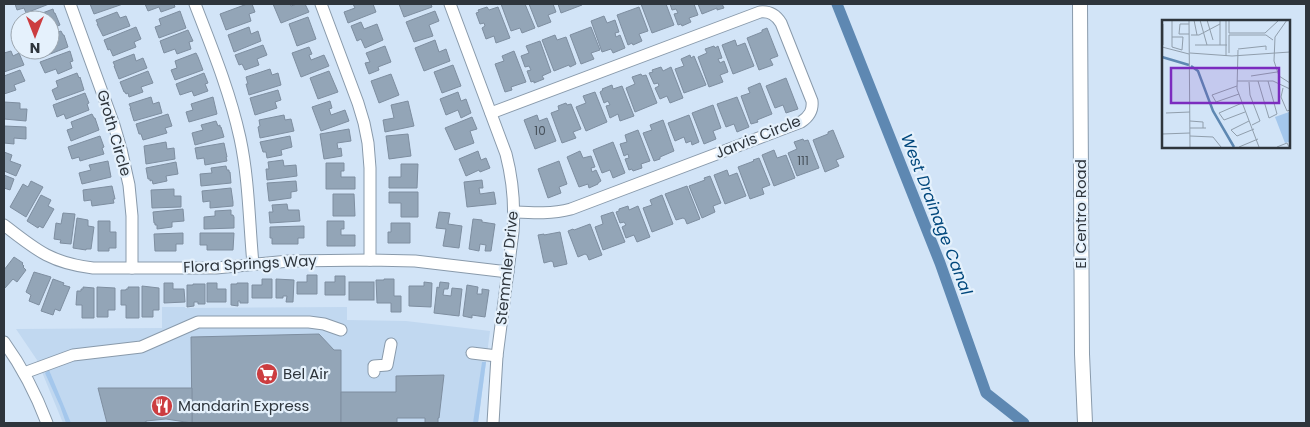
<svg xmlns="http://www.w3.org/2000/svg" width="1310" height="427" viewBox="0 0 1310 427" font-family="Poppins,sans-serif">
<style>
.built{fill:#c1d8f0}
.green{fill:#a4c7ec}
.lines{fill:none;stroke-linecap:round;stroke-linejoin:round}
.canal{stroke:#5e88b2;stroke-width:11}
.building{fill:#93a5b7;stroke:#7e8ea0}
.minor-casing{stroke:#899aab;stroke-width:13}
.major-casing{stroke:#899aab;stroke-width:16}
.minor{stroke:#fff;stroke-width:11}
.major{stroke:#fff;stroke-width:14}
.labels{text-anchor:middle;stroke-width:4.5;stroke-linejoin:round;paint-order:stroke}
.number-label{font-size:12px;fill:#47515b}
.street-label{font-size:15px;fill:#2e353c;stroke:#e5f1fc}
.poi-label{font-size:15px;fill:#2e353c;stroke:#e5f1fc;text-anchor:start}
.water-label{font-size:16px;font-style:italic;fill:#00477c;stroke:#e5f1fc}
.inset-river{fill:none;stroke:#5e88b2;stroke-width:2.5}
.inset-road{fill:none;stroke:#909eac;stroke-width:1}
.view{fill:#7b2cbf;fill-opacity:0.15;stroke:#7b2cbf;stroke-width:2.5}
.inset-edge{fill:none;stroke:#2e353c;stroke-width:2.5}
</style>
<rect width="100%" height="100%" fill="#d2e4f7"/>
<!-- built -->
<path class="built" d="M 162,307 L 185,307 L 185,308 L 347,307 L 347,320 L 406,321 L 490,331 L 478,423 L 63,423 L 37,360 L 16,329 L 162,328 Z"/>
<!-- green -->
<g class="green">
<path d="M 482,362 L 486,362 L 478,423 L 473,423 Z"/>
<path d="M 49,370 L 71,423 L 66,423 L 60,406 L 45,373 Z"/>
</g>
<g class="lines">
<!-- canal -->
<path class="canal" d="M 837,4 L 940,263 L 986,393 L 1024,423"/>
</g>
<!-- building -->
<g class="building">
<path d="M 15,4 L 49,4 L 26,13 L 24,8 L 17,10 Z"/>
<path d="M 90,4 L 123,4 L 94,14 Z"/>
<path d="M 145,4 L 174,4 L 175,7 L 161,12 L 159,7 L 148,11 Z"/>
<path d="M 247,4 L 252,4 L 255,12 L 249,14 L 251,21 L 226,30 L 220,14 Z"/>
<path d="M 273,4 L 290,4 L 291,6 L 297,4 L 305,4 L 309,12 L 281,23 Z"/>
<path d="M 353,4 L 373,4 L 376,12 L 348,23 L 344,12 L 355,8 Z"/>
<path d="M 399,4 L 431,4 L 432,7 L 404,17 Z"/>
<path d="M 501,4 L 525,4 L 535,28 L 522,33 L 520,28 L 511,31 Z"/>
<path d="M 529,4 L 553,4 L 556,12 L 548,15 L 551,22 L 538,27 Z"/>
<path d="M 558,4 L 582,4 L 582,5 L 561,13 Z"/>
<path d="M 641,4 L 666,4 L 674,25 L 652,33 Z"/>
<path d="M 670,4 L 694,4 L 698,15 L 689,18 L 691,22 L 682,26 L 681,24 L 678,25 L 674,14 L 678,13 L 676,9 L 672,10 Z"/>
<path d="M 698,4 L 722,4 L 724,8 L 717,10 L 717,8 L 702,14 Z"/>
<path d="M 487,7 L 489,10 L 498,7 L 510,38 L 496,43 L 494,36 L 486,39 L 482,28 L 485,26 L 484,23 L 480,24 L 476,13 L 479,12 L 478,10 Z"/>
<path d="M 639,7 L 648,31 L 639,34 L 642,41 L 633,45 L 632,43 L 628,45 L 617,15 Z"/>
<path d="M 53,9 L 54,13 L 55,13 L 60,25 L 50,29 L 50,20 L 33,20 L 32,17 Z"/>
<path d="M 180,11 L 186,28 L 159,38 L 155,27 L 161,25 L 159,19 Z"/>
<path d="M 435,11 L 439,21 L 429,25 L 433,36 L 414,42 L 406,22 Z"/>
<path d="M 117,12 L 120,18 L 126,16 L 130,26 L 103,36 L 97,24 L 98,24 L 96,20 Z"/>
<path d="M 604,16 L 607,23 L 615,20 L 619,32 L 615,33 L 616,37 L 620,35 L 625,48 L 613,53 L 611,49 L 602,52 L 591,21 Z"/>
<path d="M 308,17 L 316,39 L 297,46 L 289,24 Z"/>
<path d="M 361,22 L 364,29 L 377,24 L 383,40 L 365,48 L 361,39 L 357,41 L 351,26 Z"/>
<path d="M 136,27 L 141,39 L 134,42 L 136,47 L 113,56 L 110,49 L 108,50 L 104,40 Z"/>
<path d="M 249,27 L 251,34 L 258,31 L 261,41 L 234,52 L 228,35 Z"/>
<path d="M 591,27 L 600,50 L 591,53 L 594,59 L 581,64 L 570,35 Z"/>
<path d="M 767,28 L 778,56 L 770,59 L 773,65 L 759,70 L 747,38 L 762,32 L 762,30 Z"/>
<path d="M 188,30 L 193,41 L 189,42 L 191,49 L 177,54 L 175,49 L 164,53 L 160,41 Z"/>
<path d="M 61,31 L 63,35 L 64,35 L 68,47 L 40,58 L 37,50 L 50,50 L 50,35 Z"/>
<path d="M 555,35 L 557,40 L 566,37 L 576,64 L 570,67 L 569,65 L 554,71 L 542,40 Z"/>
<path d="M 435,40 L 439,52 L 446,49 L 450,61 L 424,71 L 415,48 Z"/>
<path d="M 735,40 L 737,46 L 745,43 L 754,66 L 733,74 L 722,45 Z"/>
<path d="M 540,41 L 551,72 L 542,76 L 544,79 L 534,83 L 534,81 L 531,82 L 527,71 L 531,70 L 529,66 L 525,67 L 521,56 L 529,53 L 526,46 Z"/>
<path d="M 263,45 L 267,55 L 257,59 L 259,65 L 245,70 L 242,64 L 239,65 L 235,55 Z"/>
<path d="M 385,46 L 391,62 L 378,67 L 379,70 L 369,74 L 365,63 L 370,62 L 366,53 Z"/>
<path d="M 714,46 L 715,48 L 718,46 L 722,58 L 718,59 L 720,63 L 724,61 L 728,72 L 720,75 L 723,82 L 709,87 L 698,57 L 707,53 L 705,49 Z"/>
<path d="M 309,47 L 312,54 L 309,55 L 311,60 L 324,55 L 329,66 L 301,77 L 292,53 Z"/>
<path d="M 11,51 L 13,56 L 19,53 L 24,65 L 4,72 L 4,53 Z"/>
<path d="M 70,51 L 73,61 L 70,62 L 72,68 L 58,74 L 56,69 L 45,73 L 40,62 Z"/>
<path d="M 514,51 L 526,82 L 511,87 L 512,90 L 505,92 L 495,64 L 504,61 L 502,56 Z"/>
<path d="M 196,53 L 198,57 L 203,70 L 175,80 L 171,70 L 177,68 L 175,61 Z"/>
<path d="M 134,54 L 136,61 L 143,58 L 147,68 L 119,79 L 114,66 L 115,66 L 113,62 Z"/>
<path d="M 690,55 L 691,58 L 694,56 L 706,85 L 684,93 L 675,69 L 684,66 L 681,59 Z"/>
<path d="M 453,65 L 461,86 L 442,93 L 434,72 Z"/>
<path d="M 661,67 L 663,71 L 671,67 L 683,98 L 670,103 L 667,96 L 660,99 L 655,88 L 659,86 L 658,83 L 654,84 L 649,73 L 653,72 L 652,70 Z"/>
<path d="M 270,69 L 272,75 L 278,73 L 281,85 L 249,95 L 246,84 L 248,84 L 246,77 Z"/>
<path d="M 20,70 L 25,81 L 14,85 L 16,90 L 4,94 L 4,76 Z"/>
<path d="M 148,71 L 153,83 L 141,87 L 143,92 L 129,97 L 128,93 L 126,94 L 125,92 L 124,92 L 120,82 Z"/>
<path d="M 329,71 L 338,92 L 318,99 L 310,78 Z"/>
<path d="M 77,73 L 79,78 L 80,77 L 84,90 L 56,100 L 52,90 L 58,87 L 56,81 Z"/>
<path d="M 204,73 L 208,83 L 205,84 L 208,91 L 194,96 L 192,91 L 180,95 L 176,84 Z"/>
<path d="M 391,74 L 399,95 L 379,103 L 371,81 Z"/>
<path d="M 641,74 L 642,76 L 646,75 L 657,103 L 635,112 L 626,88 L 635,84 L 632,77 Z"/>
<path d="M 786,78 L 798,109 L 786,113 L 783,105 L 775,108 L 766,86 Z"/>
<path d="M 760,83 L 772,114 L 757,120 L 758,122 L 751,124 L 741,96 L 750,93 L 748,88 Z"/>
<path d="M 612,85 L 613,89 L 622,86 L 634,116 L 620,121 L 618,114 L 610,118 L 606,106 L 610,105 L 608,101 L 604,103 L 600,92 L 603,90 L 602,89 Z"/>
<path d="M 278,90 L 281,100 L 275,102 L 277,108 L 255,115 L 250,98 Z"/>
<path d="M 458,92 L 461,101 L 466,99 L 471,113 L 461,118 L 458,110 L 446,115 L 440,99 Z"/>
<path d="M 595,92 L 607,122 L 586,131 L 576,107 L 586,103 L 583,96 Z"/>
<path d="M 85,93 L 89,103 L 87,104 L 89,110 L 66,119 L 64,114 L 57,117 L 53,105 Z"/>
<path d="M 151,97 L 153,104 L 159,102 L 162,113 L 134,121 L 130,108 L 131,108 L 129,104 Z"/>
<path d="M 213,97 L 217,114 L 189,122 L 186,112 L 193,110 L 191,104 Z"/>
<path d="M 737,97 L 749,127 L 737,132 L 734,124 L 726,127 L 717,104 Z"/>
<path d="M 330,101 L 332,108 L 329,109 L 331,115 L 345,110 L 349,121 L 321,131 L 312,107 Z"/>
<path d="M 408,101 L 414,126 L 385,132 L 383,120 L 394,118 L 391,105 Z"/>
<path d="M 4,102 L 20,103 L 20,109 L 27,109 L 26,121 L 4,119 Z"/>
<path d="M 566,103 L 567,105 L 571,104 L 581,129 L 573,132 L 576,138 L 562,143 L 551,113 L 559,110 L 558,106 Z"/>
<path d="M 713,105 L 721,128 L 713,131 L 716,139 L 704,144 L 692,113 Z"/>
<path d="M 92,114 L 94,118 L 95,118 L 99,130 L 71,141 L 67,130 L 73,128 L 71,122 Z"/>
<path d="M 168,114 L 172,126 L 165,128 L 167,133 L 143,140 L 141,134 L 139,134 L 136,124 Z"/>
<path d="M 284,115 L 285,120 L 291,119 L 294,131 L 260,138 L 258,127 L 260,126 L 259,120 Z"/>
<path d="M 537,115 L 539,121 L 547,118 L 556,141 L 535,149 L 524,120 Z"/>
<path d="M 689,115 L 699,142 L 692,145 L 691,141 L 686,143 L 684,137 L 675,141 L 668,123 Z"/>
<path d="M 472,117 L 477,129 L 470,131 L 474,143 L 455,150 L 445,128 Z"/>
<path d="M 663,120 L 674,151 L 660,157 L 660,159 L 654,161 L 643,133 L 652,130 L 650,125 Z"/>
<path d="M 216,121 L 218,126 L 220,125 L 220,127 L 221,127 L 224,137 L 195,145 L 192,133 L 203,130 L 201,125 Z"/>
<path d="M 4,126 L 26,127 L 26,139 L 14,138 L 14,144 L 4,143 Z"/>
<path d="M 349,129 L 351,141 L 337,143 L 338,149 L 341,148 L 342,156 L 324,159 L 320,134 Z"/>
<path d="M 638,130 L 650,161 L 641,164 L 642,168 L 633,171 L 632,169 L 629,170 L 625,159 L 629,158 L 628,154 L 624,156 L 620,144 L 627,142 L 625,135 Z"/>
<path d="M 833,130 L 844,157 L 836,160 L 839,166 L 825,172 L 813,140 L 828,134 L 828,132 Z"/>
<path d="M 408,134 L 411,156 L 389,159 L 386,136 Z"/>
<path d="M 100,136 L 104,147 L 102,148 L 104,154 L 80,161 L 79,157 L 72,159 L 68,147 Z"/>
<path d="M 290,136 L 292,147 L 281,150 L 282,155 L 267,158 L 266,152 L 263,152 L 260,142 Z"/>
<path d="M 803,139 L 804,141 L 808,140 L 819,168 L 797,176 L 788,153 L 797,149 L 794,142 Z"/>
<path d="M 166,142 L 167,149 L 174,148 L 175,159 L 146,164 L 144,146 Z"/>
<path d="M 613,142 L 625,173 L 613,178 L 610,170 L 602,173 L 593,150 Z"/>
<path d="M 224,143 L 227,157 L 226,157 L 227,161 L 205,165 L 204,158 L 197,159 L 195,148 Z"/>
<path d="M 774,150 L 777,158 L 786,155 L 795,178 L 774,186 L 762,155 Z"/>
<path d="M 478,151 L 481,160 L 486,158 L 490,168 L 480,172 L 479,170 L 466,176 L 459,159 Z"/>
<path d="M 580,151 L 583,158 L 591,156 L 595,167 L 591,168 L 592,172 L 596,170 L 601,181 L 598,183 L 598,184 L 589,188 L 588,184 L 579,187 L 567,157 Z"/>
<path d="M 4,152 L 12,155 L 10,161 L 21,165 L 16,176 L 4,171 Z"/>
<path d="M 759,158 L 770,185 L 762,188 L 764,194 L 750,199 L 738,167 L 754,161 L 753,160 Z"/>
<path d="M 283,160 L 284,166 L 296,165 L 297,176 L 267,180 L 266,169 L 269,169 L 268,162 Z"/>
<path d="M 108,161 L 111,177 L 82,184 L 79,173 L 91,170 L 89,165 Z"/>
<path d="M 559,161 L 567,184 L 559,187 L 561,193 L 548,198 L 538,169 Z"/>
<path d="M 176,162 L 178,174 L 166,176 L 167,181 L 153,184 L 152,180 L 150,181 L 150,179 L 148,179 L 146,168 Z"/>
<path d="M 326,163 L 344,163 L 344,171 L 341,171 L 341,177 L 355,177 L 355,189 L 326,189 Z"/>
<path d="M 401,164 L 418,164 L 417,188 L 389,188 L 389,177 L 401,177 Z"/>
<path d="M 226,166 L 227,170 L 229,170 L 229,172 L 230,172 L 231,183 L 201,186 L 200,174 L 212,173 L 211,168 Z"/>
<path d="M 727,170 L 729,176 L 737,173 L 746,196 L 725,204 L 714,175 Z"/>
<path d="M 4,175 L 14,179 L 10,190 L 4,188 Z"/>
<path d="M 710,176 L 721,203 L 713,206 L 715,212 L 702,218 L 689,186 L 705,180 L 704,178 Z"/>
<path d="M 482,180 L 483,188 L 479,188 L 480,194 L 494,192 L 496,204 L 467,207 L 464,182 Z"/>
<path d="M 31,181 L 43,187 L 26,217 L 10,207 L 23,184 L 28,187 Z"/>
<path d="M 296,181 L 297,191 L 291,192 L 291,198 L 269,201 L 267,183 Z"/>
<path d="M 112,186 L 115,199 L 113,199 L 114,203 L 92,206 L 91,200 L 84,201 L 83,190 Z"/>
<path d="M 687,186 L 700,219 L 687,224 L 685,219 L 683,218 L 676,220 L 665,194 Z"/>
<path d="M 231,188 L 233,202 L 233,206 L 210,208 L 210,201 L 203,202 L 202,191 Z"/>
<path d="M 174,189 L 174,196 L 181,196 L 181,207 L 152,208 L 151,190 Z"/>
<path d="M 389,192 L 418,192 L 418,217 L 401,217 L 401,203 L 389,203 Z"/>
<path d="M 333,194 L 354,194 L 355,216 L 333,216 Z"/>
<path d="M 41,195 L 51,200 L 48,206 L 54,209 L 43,228 L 39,226 L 38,228 L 27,221 Z"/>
<path d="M 662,195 L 673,224 L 652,232 L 643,208 L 652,205 L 650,200 Z"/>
<path d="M 287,204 L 288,210 L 299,210 L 300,221 L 270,223 L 269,212 L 273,212 L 272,205 Z"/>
<path d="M 628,206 L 629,210 L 638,206 L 650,237 L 637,242 L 634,235 L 626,238 L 622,227 L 626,225 L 624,222 L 620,223 L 616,212 L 619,211 L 619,209 Z"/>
<path d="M 183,209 L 184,221 L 172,222 L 172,227 L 157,229 L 157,225 L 155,225 L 155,223 L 154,223 L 153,212 Z"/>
<path d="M 231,210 L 231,215 L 233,215 L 234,217 L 234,228 L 204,229 L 204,217 L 215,216 L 215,211 Z"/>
<path d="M 439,212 L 450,213 L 448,224 L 462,226 L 459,248 L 443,246 L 446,229 L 436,228 Z"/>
<path d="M 613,212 L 625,242 L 603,250 L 595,227 L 603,224 L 601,216 Z"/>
<path d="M 63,213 L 75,214 L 71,244 L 60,243 L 61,240 L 54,239 L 56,223 L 61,224 Z"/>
<path d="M 77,218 L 88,220 L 88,226 L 94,227 L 91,249 L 86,249 L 86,250 L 73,248 Z"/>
<path d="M 473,219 L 482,220 L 482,222 L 495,224 L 491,251 L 485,251 L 486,245 L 480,244 L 479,251 L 469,249 Z"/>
<path d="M 98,221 L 110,221 L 110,232 L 116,232 L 116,248 L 109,248 L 109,251 L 98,251 Z"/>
<path d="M 327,221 L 344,221 L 344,229 L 341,229 L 341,235 L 355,235 L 355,246 L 327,246 Z"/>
<path d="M 391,223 L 410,223 L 410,243 L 388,243 L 388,232 L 391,232 Z"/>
<path d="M 590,224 L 602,255 L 589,260 L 587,255 L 585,254 L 578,257 L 568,231 L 573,229 L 574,230 Z"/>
<path d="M 304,226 L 304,238 L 298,238 L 298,244 L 272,244 L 272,238 L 270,238 L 270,227 Z"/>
<path d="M 560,232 L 567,264 L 554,267 L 553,262 L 551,261 L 544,263 L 538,235 L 544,234 L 544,235 Z"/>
<path d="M 183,233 L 183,244 L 176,244 L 176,251 L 155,251 L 154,234 Z"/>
<path d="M 200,233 L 234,233 L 233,250 L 207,250 L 207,245 L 200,245 Z"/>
<path d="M 14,257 L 23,263 L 22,264 L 24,266 L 23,267 L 26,270 L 17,282 L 13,279 L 5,288 L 4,287 L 4,270 Z"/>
<path d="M 34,272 L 51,277 L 39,305 L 29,301 L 31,295 L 26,292 Z"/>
<path d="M 307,275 L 317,275 L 317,294 L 297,294 L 297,282 L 307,282 Z"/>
<path d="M 335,276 L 345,276 L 345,295 L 325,295 L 325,282 L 335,282 Z"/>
<path d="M 53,279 L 64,283 L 63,285 L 70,287 L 60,311 L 55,309 L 53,315 L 41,311 Z"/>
<path d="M 262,279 L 272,279 L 272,298 L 252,298 L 252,285 L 262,285 Z"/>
<path d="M 276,279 L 294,280 L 293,302 L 286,302 L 287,296 L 283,296 L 283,298 L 276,298 Z"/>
<path d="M 384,279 L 394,279 L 394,296 L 401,296 L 401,312 L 391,312 L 391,303 L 377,303 L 376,280 L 384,280 Z"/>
<rect x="349" y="282" width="25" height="18"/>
<path d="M 424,282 L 432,283 L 431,307 L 409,306 L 409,286 L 424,286 Z"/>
<path d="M 440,282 L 449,283 L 448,289 L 444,289 L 443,295 L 451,296 L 452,288 L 462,289 L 459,316 L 434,313 L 437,287 L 439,288 Z"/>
<path d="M 164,283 L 173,283 L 173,289 L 184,289 L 185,302 L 164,303 Z"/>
<path d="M 207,283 L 217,283 L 217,289 L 226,289 L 226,302 L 207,302 Z"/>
<path d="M 237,283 L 248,283 L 248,303 L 240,303 L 240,301 L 238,301 L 238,306 L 231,305 L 231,284 L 237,284 Z"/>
<path d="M 193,284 L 205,284 L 205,304 L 198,304 L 198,302 L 194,302 L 194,306 L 187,307 L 187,285 L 193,285 Z"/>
<path d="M 467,285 L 478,287 L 477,294 L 482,294 L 482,289 L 489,290 L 485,317 L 472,315 L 472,318 L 463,316 Z"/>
<path d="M 142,286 L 159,288 L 159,310 L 153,310 L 153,317 L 142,317 Z"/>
<path d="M 83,287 L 94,288 L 94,318 L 82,318 L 82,305 L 76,305 L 77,291 L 81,291 L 81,289 L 83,289 Z"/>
<path d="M 97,287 L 115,288 L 115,310 L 108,310 L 108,317 L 97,317 Z"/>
<path d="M 128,287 L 139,287 L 139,318 L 126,318 L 126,305 L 121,305 L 121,290 L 126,290 L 126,289 L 128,289 Z"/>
<path d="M 319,334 L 334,350 L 341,350 L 341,423 L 192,423 L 191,337 Z"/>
<path d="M 444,375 L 439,418 L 438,418 L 438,423 L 425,423 L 425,418 L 397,418 L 397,423 L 341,423 L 341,392 L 396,392 L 396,376 Z"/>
<path d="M 98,388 L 192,388 L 192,423 L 166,419 L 146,421 L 146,422 L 142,423 L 107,423 Z"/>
</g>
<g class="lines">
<!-- minor casing -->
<g class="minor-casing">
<g id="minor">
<path d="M 70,4 L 114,125 L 121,149 L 129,185 L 132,216 L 132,268"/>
<path d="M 195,4 C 212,48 230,92 240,138 C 249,180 249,222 253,264"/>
<path d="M 321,4 L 358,103 L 364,123 L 368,143 L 370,168 L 370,260"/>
<path d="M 450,4 L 506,154 C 513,181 515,205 513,232 L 497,356 L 493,423"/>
<path d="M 491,113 L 760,12 C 770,11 776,15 781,23 L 812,101 C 813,110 810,116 801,122 L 571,209 C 552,214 534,213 514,212"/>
<path d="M 4,225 C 36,250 51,263 93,268 L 216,268 L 289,261 L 370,260 L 415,261 L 508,272"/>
<path d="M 4,342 C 22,367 36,394 47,423"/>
<path d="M 472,353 L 497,356"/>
<path d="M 374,372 L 374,366 L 387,365 L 391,344"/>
<path d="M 24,373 L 73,355 L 141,347 L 198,322 L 309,322 L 324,324 L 341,330"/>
</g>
</g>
<!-- major casing -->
<g class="major-casing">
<path id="major" d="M 1080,4 L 1082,354 L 1085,423"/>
</g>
<!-- minor -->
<use href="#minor" class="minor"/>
<!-- major -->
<use href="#major" class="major"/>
</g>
<!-- icons -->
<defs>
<g id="supermarket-disc" transform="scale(1.125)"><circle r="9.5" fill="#cc3d40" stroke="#e5f1fc"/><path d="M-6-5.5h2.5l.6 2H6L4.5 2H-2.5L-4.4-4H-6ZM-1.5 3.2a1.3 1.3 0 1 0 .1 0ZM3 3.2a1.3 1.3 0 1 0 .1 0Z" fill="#fff"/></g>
<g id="restaurant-disc" transform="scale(1.125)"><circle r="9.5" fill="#cc3d40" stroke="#e5f1fc"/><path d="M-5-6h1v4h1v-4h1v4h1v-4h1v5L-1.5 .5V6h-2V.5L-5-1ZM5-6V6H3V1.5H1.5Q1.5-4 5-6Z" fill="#fff"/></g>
</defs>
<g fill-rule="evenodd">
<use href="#supermarket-disc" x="267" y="374"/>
<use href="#restaurant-disc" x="162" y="406"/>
</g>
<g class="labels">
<!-- number labels -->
<g class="number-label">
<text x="540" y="135">10</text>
<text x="803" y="165">111</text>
</g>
<!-- street labels -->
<g class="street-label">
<text transform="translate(114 133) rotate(74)" y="5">Groth Circle</text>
<text transform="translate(758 137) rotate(-22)" y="5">Jarvis Circle</text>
<text transform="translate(1081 214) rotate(-90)" y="5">El Centro Road</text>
<text transform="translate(250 264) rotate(-3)" y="5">Flora Springs Way</text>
<text transform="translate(507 268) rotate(-84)" y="5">Stemmler Drive</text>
</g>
<!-- poi labels -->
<g class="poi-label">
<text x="283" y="379">Bel Air</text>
<text x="178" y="411">Mandarin Express</text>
</g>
<!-- water labels -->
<g class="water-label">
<text transform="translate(937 214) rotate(69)" y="6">West Drainage Canal</text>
</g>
</g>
<!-- overview -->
<g transform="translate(1162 20)">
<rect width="128" height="128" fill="#d2e4f7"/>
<path d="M 127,92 L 127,122 L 123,123 L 113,97 Z" fill="#a4c7ec"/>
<path class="inset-river" d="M 0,37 L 27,45M 29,46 L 36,51 L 51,91 L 72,127"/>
<path class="inset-road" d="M 27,0 L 28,127M 32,0 L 35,15M 38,0 L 45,25M 45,0 L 51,20M 58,0 L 58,25M 67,0 L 67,13 L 103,13 L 117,0M 125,0 L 113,17 L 112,41 L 117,56 L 128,63M 1,4 L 1,25M 27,4 L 18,4 L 17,14 L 27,14M 29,15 L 37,15 L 58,4M 10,17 L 21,17 L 20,30 L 10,27 L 10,0M 33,25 L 65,25M 0,27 L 27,34M 76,29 L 104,26 L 104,30M 76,30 L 75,69 L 97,127M 28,33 L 70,36 L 128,32M 67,33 L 67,15 L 104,15 L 111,20M 64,36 L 64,0M 89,56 L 115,52M 75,61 L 111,61 L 128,69M 96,61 L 107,98 L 115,94 L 106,61M 87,62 L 88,75 L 98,101 L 90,105M 75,66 L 50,75 L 54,82 L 77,74M 121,68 L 119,77 L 125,91 L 128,90M 80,83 L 57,93 L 62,100 L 83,92M 4,93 L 28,92M 28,101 L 41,102 L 41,108M 87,101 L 69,110 L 75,116 L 92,109M 28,108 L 44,108M 0,114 L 28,113M 28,116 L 51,117 L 59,127M 77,127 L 96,119M 115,127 L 125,123 L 127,127"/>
<path class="view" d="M 9,48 L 117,48 L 117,83 L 9,83 Z"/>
<rect width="128" height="128" class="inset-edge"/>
</g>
<!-- border -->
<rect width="1310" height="427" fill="none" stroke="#2e353c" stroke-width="10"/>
<!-- north arrow -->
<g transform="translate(35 35) rotate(180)"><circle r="24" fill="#e5f1fc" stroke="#9ca6af"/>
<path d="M0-4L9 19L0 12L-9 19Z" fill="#cc3d40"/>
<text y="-8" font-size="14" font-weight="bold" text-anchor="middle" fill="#2e353c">N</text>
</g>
</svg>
